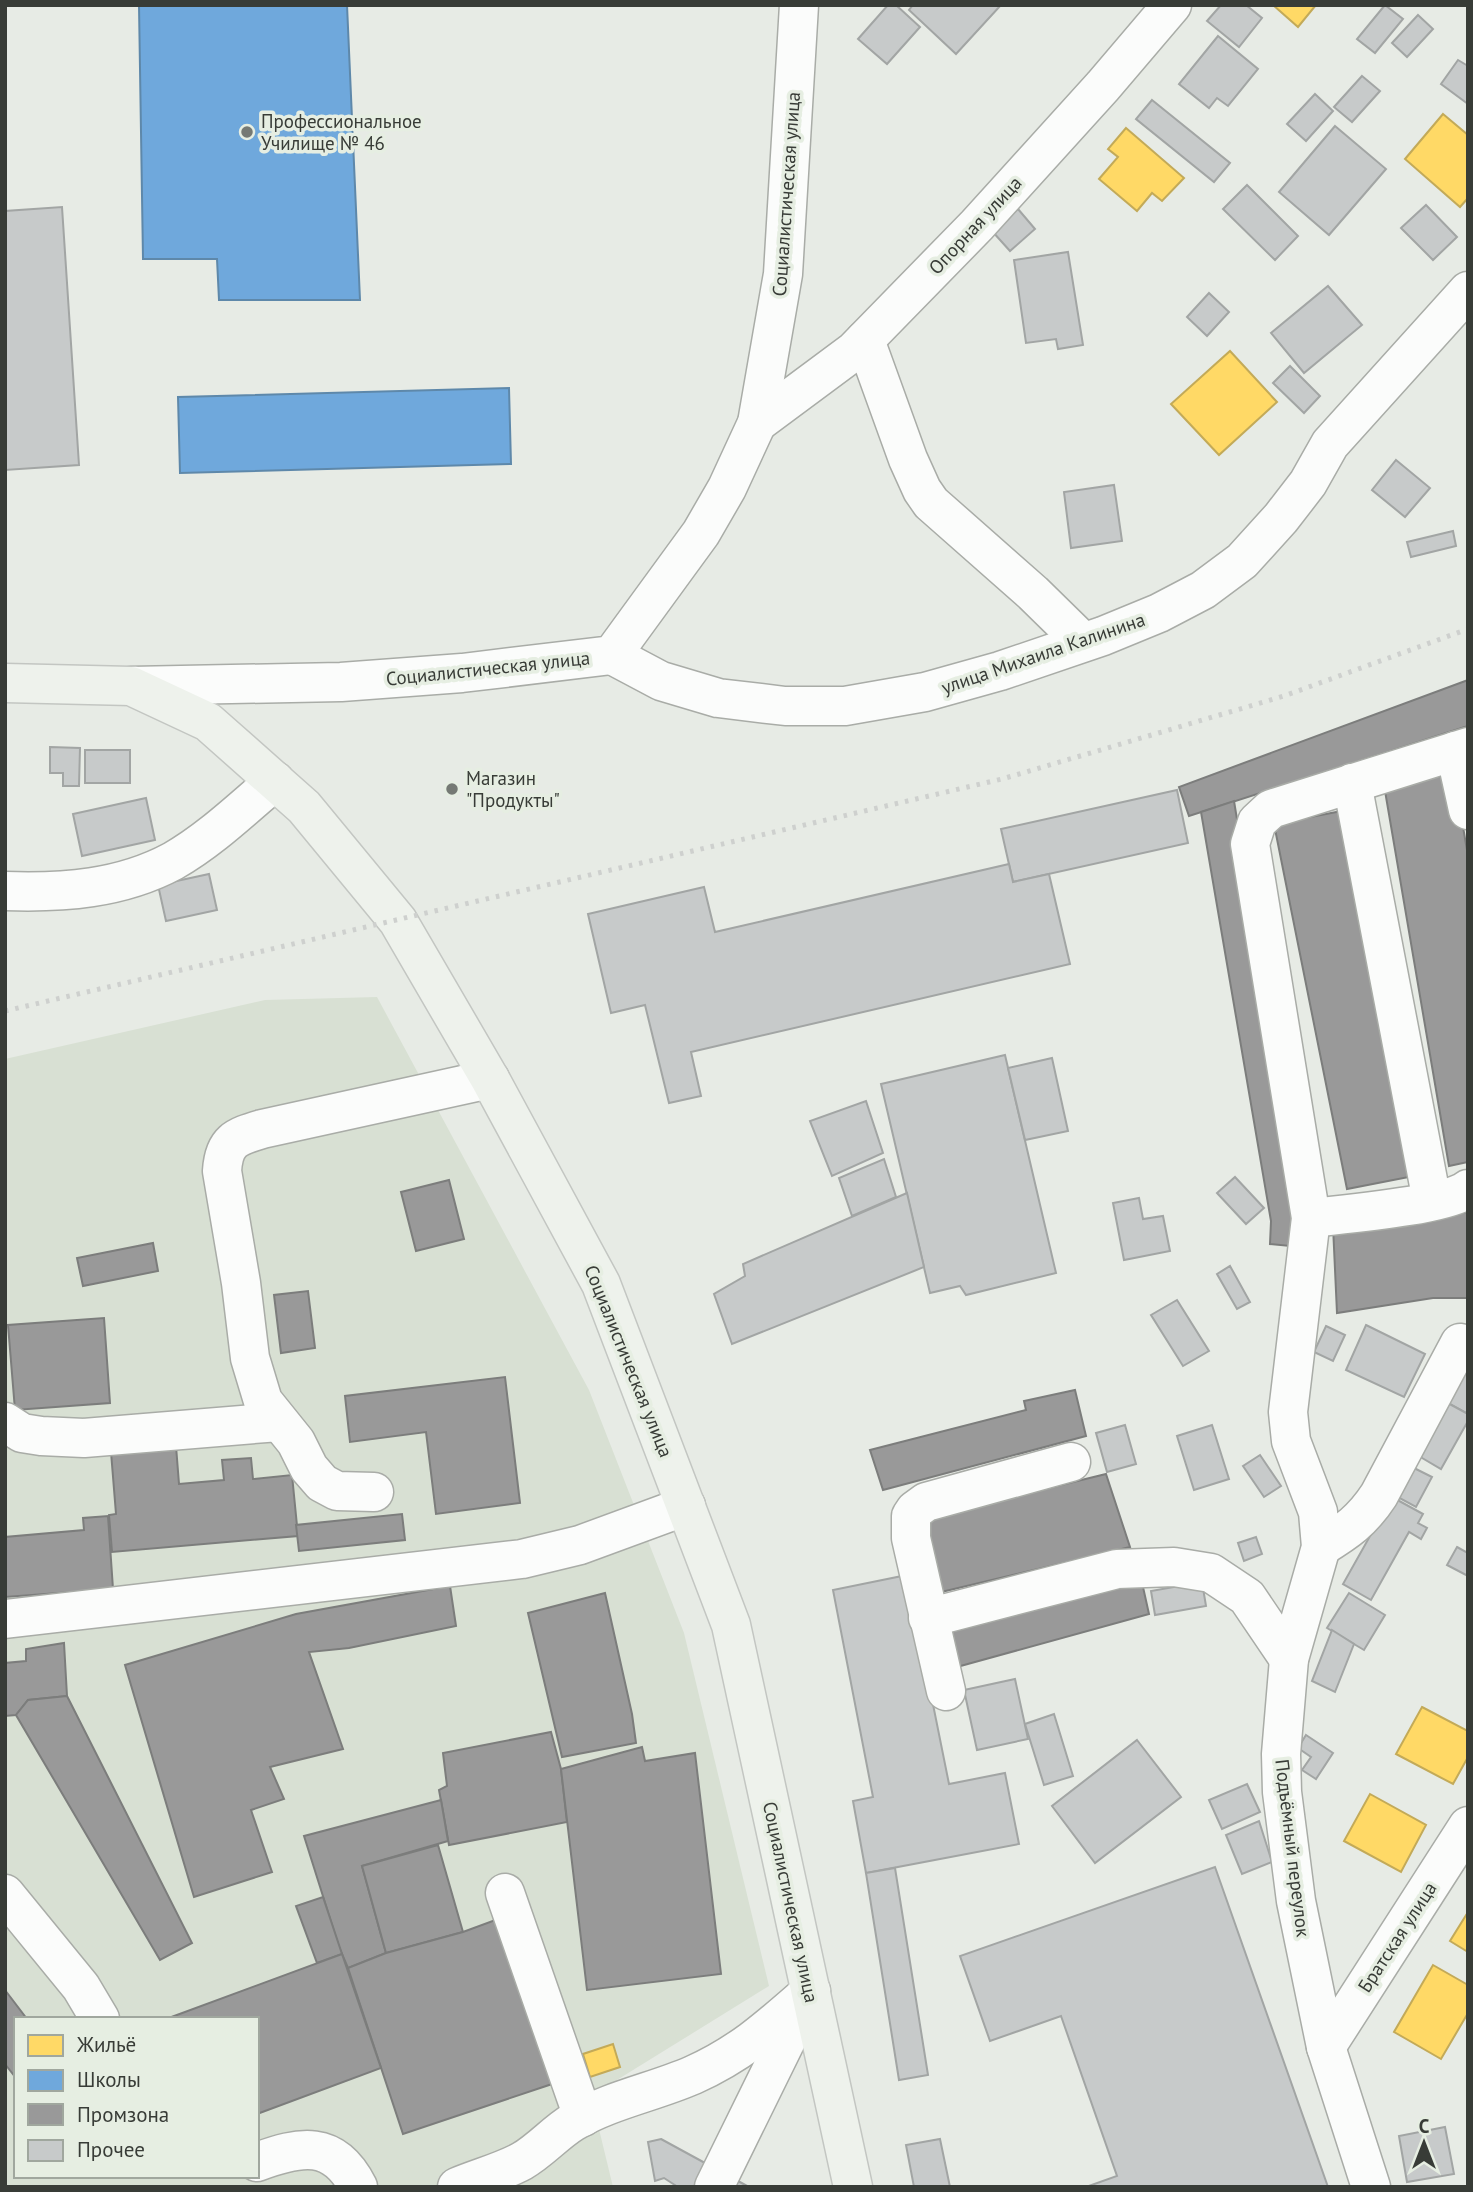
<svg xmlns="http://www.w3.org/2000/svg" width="1473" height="2192" viewBox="0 0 1473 2192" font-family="'PT Sans',sans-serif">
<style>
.built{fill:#d8e0d3;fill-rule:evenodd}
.homes{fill:#ffd966;stroke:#c3aa58;stroke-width:2}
.schools{fill:#6fa8dc;stroke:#5e88aa;stroke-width:2}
.industry{fill:#999;stroke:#7c7d7c;stroke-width:2}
.building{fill:#c7caca;stroke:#a2a5a4;stroke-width:2}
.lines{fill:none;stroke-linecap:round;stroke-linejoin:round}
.minor-casing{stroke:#a9aca7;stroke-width:41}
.major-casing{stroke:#c3c6c2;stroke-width:41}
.minor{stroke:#fbfcfb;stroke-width:38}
.major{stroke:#eef2ec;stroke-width:38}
.rail{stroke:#ced0ce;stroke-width:5;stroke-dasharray:3.5 7;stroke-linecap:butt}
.poi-dot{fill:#757974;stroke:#e6eee2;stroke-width:2.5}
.labels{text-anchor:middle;stroke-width:7;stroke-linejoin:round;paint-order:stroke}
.poi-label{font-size:19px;fill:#383c37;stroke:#e6eee2;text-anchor:start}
.street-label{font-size:19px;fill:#383c37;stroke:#e6eee2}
</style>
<rect width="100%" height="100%" fill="#e7ebe5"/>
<!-- built -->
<path class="built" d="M 377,997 L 589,1390 L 684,1633 L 769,1986 L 591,2096 L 613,2187 L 5,2187 L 5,1059 L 265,1000 ZM 16,2019 L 257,2019 L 257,2176 L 16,2176 Z"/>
<!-- homes -->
<g class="homes">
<path d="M 1273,5 L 1316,5 L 1298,27 Z"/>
<path d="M 1443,114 L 1468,135 L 1468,198 L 1460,207 L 1405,159 Z"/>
<path d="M 1126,128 L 1184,178 L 1162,201 L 1152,193 L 1137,211 L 1099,179 L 1118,157 L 1108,149 Z"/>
<path d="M 1230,351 L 1277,402 L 1219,455 L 1171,404 Z"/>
<path d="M 1422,1707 L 1468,1731 L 1468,1757 L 1453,1784 L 1396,1754 Z"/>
<path d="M 1370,1794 L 1426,1825 L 1401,1872 L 1344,1841 Z"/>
<path d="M 1468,1912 L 1468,1952 L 1450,1941 Z"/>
<path d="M 1433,1965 L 1468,1985 L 1468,2013 L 1441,2059 L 1394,2032 Z"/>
<path d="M 613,2044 L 620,2067 L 590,2077 L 583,2054 Z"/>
</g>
<!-- schools -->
<g class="schools">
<path d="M 139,5 L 347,5 L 360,300 L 219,300 L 217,259 L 143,259 Z"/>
<path d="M 509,388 L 511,464 L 180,473 L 178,397 Z"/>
</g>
<!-- industry -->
<g class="industry">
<path d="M 1468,680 L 1468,726 L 1189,816 L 1179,787 Z"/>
<path d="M 1454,774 L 1468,856 L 1468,1162 L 1449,1166 L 1384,785 Z"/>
<path d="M 1234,801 L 1300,1204 L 1300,1247 L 1270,1244 L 1271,1221 L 1201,812 Z"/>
<path d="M 1347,810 L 1419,1175 L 1347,1189 L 1274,824 Z"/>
<path d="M 449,1180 L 464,1239 L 416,1251 L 401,1192 Z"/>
<path d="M 1468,1212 L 1468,1298 L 1433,1298 L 1337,1313 L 1333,1226 Z"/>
<path d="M 153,1243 L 158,1271 L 83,1286 L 77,1258 Z"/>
<path d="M 308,1291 L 315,1348 L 281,1353 L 274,1295 Z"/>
<path d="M 104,1318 L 110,1403 L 15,1410 L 8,1325 Z"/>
<path d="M 505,1377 L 520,1503 L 436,1514 L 426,1432 L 350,1442 L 345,1396 Z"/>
<path d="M 1075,1390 L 1086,1436 L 883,1490 L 870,1450 L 1026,1410 L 1024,1401 Z"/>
<path d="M 176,1446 L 179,1484 L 224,1480 L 222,1460 L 251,1458 L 253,1479 L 292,1475 L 298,1536 L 112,1552 L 109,1515 L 116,1514 L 111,1452 Z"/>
<path d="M 1106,1474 L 1130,1547 L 937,1593 L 918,1520 Z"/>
<path d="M 402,1514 L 405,1540 L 299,1551 L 296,1525 Z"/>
<path d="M 108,1516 L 113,1589 L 5,1597 L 5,1537 L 84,1530 L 83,1518 Z"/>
<path d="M 1141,1578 L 1149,1614 L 957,1667 L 947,1623 Z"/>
<path d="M 450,1586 L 456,1626 L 349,1648 L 309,1652 L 343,1749 L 270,1767 L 284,1799 L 251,1810 L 272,1872 L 194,1897 L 125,1665 L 296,1614 Z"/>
<path d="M 605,1593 L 632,1714 L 636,1743 L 562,1757 L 528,1613 Z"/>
<path d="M 64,1643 L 67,1696 L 28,1700 L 16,1715 L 5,1716 L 5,1663 L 26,1661 L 26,1649 Z"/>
<path d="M 67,1696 L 192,1943 L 160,1960 L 16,1715 L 28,1700 Z"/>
<path d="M 551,1732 L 561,1769 L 567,1822 L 449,1845 L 439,1790 L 447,1786 L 443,1753 Z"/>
<path d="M 642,1747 L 645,1761 L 695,1753 L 721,1974 L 587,1990 L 561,1769 Z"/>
<path d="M 441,1800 L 448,1841 L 362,1866 L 386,1953 L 348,1968 L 339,1947 L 304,1836 Z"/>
<path d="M 438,1845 L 463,1932 L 386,1953 L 362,1866 Z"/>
<path d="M 323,1897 L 342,1954 L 317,1963 L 296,1906 Z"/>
<path d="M 498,1919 L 552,2084 L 403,2134 L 348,1968 L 386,1953 L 463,1932 Z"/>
<path d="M 342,1954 L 381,2068 L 257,2114 L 257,2019 L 166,2019 Z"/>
<path d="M 5,1990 L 27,2019 L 16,2019 L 16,2078 L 5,2064 Z"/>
</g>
<!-- building -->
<g class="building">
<path d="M 888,5 L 896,5 L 920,27 L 887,64 L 858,39 Z"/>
<path d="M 913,5 L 1001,5 L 956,54 L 909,10 Z"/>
<path d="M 1221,5 L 1246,5 L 1262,18 L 1239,47 L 1207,21 Z"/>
<path d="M 1385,5 L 1403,19 L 1375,53 L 1357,39 Z"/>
<path d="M 1418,15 L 1433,29 L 1407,57 L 1392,43 Z"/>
<path d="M 1218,36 L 1258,69 L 1228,106 L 1217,98 L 1209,108 L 1179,84 Z"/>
<path d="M 1458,60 L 1468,66 L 1468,104 L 1441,84 Z"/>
<path d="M 1362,76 L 1380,91 L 1352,122 L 1334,107 Z"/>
<path d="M 1315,94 L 1333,111 L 1306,141 L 1287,124 Z"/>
<path d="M 1152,100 L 1230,163 L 1214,182 L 1136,119 Z"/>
<path d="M 1335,126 L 1386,169 L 1329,235 L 1279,192 Z"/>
<path d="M 1247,185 L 1298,236 L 1275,260 L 1223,209 Z"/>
<path d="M 1426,205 L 1457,237 L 1433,260 L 1401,228 Z"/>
<path d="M 62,207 L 79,465 L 5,470 L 5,211 Z"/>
<path d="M 1018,209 L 1035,229 L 1010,251 L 992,231 Z"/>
<path d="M 1068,252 L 1083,345 L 1058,349 L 1056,339 L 1026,343 L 1014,260 Z"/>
<path d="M 1328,286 L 1362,325 L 1304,373 L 1271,333 Z"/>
<path d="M 1209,293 L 1229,312 L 1207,336 L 1187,317 Z"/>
<path d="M 1290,366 L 1320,396 L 1304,413 L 1273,383 Z"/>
<path d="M 1396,460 L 1430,488 L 1405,517 L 1372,490 Z"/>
<path d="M 1114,485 L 1122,541 L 1071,548 L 1064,492 Z"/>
<path d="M 1453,531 L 1456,546 L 1411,557 L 1407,542 Z"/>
<path d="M 50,747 L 80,748 L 79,786 L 63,786 L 63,773 L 50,773 Z"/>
<rect x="85" y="750" width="45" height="33"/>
<path d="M 1177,790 L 1188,843 L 1013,882 L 1001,829 Z"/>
<path d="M 146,798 L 155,840 L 82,856 L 73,814 Z"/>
<path d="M 1009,864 L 1013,882 L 1049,874 L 1070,964 L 691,1052 L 701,1096 L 669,1103 L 645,1005 L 611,1013 L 588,914 L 704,887 L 715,932 Z"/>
<path d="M 209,874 L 217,910 L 166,921 L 158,885 Z"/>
<path d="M 1005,1055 L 1056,1273 L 966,1295 L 960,1286 L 930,1293 L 881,1084 Z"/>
<path d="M 1052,1058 L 1068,1131 L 1025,1140 L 1008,1068 Z"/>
<path d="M 866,1101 L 883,1153 L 832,1176 L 810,1121 Z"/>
<path d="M 884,1159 L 896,1197 L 852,1216 L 839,1178 Z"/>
<path d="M 1235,1177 L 1264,1208 L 1246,1224 L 1217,1193 Z"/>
<path d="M 907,1193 L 924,1267 L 732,1344 L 714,1294 L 745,1276 L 743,1264 Z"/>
<path d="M 1139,1198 L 1143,1219 L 1163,1216 L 1170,1251 L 1124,1260 L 1113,1203 Z"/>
<path d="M 1230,1266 L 1250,1302 L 1237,1309 L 1217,1274 Z"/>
<path d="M 1177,1300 L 1209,1351 L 1183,1366 L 1151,1315 Z"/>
<path d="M 1366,1325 L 1425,1354 L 1404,1397 L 1346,1370 Z"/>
<path d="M 1326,1326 L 1345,1335 L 1333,1361 L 1314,1352 Z"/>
<path d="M 1468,1369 L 1468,1414 L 1446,1402 Z"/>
<path d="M 1446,1402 L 1468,1414 L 1468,1421 L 1441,1469 L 1417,1455 Z"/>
<path d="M 1125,1425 L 1136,1464 L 1107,1472 L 1096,1433 Z"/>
<path d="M 1212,1425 L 1229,1479 L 1194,1490 L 1177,1436 Z"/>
<path d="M 1260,1455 L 1281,1486 L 1264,1497 L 1243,1466 Z"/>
<path d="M 1410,1466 L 1432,1477 L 1416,1507 L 1394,1495 Z"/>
<path d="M 1392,1497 L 1423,1514 L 1418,1523 L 1427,1528 L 1421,1539 L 1409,1532 L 1371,1600 L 1343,1584 Z"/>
<path d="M 1256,1537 L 1262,1554 L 1244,1561 L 1238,1543 Z"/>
<path d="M 1457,1547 L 1468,1553 L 1468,1576 L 1447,1565 Z"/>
<path d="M 907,1575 L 949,1784 L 1005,1773 L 1019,1844 L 866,1873 L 853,1801 L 873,1797 L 833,1590 Z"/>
<path d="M 1202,1582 L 1206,1606 L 1155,1615 L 1151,1591 Z"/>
<path d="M 1349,1593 L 1385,1615 L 1364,1650 L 1327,1628 Z"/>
<path d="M 1332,1630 L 1354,1644 L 1335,1692 L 1312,1681 Z"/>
<path d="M 1015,1679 L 1028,1739 L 977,1750 L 964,1690 Z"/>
<path d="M 1054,1714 L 1073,1776 L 1044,1785 L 1025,1724 Z"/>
<path d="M 1306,1735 L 1333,1753 L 1316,1779 L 1302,1770 L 1311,1757 L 1298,1748 Z"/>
<path d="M 1137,1740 L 1181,1797 L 1095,1863 L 1052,1806 Z"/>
<path d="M 1247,1784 L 1260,1812 L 1222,1829 L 1209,1800 Z"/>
<path d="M 1259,1821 L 1272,1862 L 1242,1874 L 1226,1835 Z"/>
<path d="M 1215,1867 L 1328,2187 L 1086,2187 L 1117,2176 L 1061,2016 L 990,2041 L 960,1956 Z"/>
<path d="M 895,1868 L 928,2075 L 899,2080 L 866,1873 Z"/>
<path d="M 1445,2127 L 1454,2174 L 1407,2182 L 1399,2136 Z"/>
<path d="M 661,2139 L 749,2187 L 678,2187 L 664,2178 L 655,2181 L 648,2142 Z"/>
<path d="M 940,2139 L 950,2187 L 914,2187 L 906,2145 Z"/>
</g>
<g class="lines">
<!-- minor casing -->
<g class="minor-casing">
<g id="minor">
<path d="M 865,340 L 908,459 L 922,490 L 931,503 L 1033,593 L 1083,642"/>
<path d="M 757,423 L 854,351 L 977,225 L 1103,86 L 1172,5"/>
<path d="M 612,655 L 661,681 L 718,698 L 785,706 L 845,706 L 925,692 L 1000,671 L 1103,636 L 1159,613 L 1203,590 L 1242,561 L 1281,518 L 1308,483 L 1330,444 L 1468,291"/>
<path d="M 131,686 L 341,682 L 462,673 L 612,655 L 701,533 L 727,488 L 757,423 L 783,274 L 799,5"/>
<path d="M 1455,751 L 1468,810"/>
<path d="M 1352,783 L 1432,1201"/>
<path d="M 5,891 C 63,893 121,889 173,861 C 210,840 243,808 275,781"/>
<path d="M 1311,1218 C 1344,1214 1445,1206 1468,1189"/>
<path d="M 5,1422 L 22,1433 L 41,1436 L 84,1438 L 279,1422"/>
<path d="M 374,1492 L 337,1491 L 322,1483 L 309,1468 L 296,1442 L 263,1401 L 250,1358 L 241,1283 L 222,1171 C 224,1141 235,1137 262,1129 L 490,1079"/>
<path d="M 1321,1547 C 1347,1531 1362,1521 1379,1495 L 1460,1343"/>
<path d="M 928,1618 L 1117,1569 L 1174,1567 L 1211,1573 L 1247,1597 L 1289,1659"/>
<path d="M 5,1619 L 522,1559 L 580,1545 L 686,1506"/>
<path d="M 946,1691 L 911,1538 L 911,1516 L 915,1510 L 926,1502 L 1071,1462"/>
<path d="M 505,1893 L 583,2117"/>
<path d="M 5,1894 L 81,1987 L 100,2019"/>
<path d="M 1326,2047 L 1468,1826"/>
<path d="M 257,2162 C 300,2146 334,2139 358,2187"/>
<path d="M 457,2187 C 478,2178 502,2172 522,2161 C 541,2150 555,2133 573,2122 C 610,2100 654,2092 693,2075 C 742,2053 771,2026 811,1991"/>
<path d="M 714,2187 L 803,2006"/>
<path d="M 1371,2187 L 1326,2047 L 1296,1901 L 1282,1792 L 1281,1754 L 1289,1659 L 1321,1547 L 1318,1512 L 1291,1441 L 1288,1412 L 1311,1218 L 1250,844 L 1257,822 L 1271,809 L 1468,747"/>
</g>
</g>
<!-- major casing -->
<g class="major-casing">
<path id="major" d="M 5,683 L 131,686 L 208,722 L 304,807 L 398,921 L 490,1079 L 601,1284 L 731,1625 L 853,2187"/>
</g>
<!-- minor -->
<use href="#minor" class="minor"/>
<!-- major -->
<use href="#major" class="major"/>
<!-- rail -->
<path class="rail" d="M 5,1011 L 1002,779 L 1284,696 L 1468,629"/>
</g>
<!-- markers -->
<g class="poi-dot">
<circle cx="247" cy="132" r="7"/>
<circle cx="452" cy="789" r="7"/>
</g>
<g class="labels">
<!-- poi labels -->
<g class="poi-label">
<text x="261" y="128">Профессиональное<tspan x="261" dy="22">Училище № 46</tspan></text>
<text x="466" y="785">Магазин<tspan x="466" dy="22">"Продукты"</tspan></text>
</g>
<!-- street labels -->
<g class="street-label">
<text transform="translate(786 194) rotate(-86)" y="7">Социалистическая улица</text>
<text transform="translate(975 225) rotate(-47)" y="7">Опорная улица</text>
<text transform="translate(1043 653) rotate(-19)" y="7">улица Михаила Калинина</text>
<text transform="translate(488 668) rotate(-6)" y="7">Социалистическая улица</text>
<text transform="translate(629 1361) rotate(68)" y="7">Социалистическая улица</text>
<text transform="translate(1293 1848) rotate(83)" y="7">Подъёмный переулок</text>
<text transform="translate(791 1902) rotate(78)" y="7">Социалистическая улица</text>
<text transform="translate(1397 1937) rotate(-57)" y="7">Братская улица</text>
</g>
</g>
<!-- border -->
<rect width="1473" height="2192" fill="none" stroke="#383c37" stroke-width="14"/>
<!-- legend -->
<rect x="14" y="2017" width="245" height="161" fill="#e6eee2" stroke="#a0a79e" stroke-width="2"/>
<rect x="28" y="2035" width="35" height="21" fill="#ffd966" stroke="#a0a79e" stroke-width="2"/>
<text x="77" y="2052" font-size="21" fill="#383c37">Жильё</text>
<rect x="28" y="2070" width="35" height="21" fill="#6fa8dc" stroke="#a0a79e" stroke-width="2"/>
<text x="77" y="2087" font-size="21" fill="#383c37">Школы</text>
<rect x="28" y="2104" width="35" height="21" fill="#999999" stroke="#a0a79e" stroke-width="2"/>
<text x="77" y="2122" font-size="21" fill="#383c37">Промзона</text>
<rect x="28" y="2140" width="35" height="21" fill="#c7caca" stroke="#a0a79e" stroke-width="2"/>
<text x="77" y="2157" font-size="21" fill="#383c37">Прочее</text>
<!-- north arrow -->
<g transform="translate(1424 2143)" stroke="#e6eee2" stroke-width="5" paint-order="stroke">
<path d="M0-5L12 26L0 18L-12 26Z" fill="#383c37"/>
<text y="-10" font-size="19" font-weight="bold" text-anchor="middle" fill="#383c37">С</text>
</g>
</svg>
